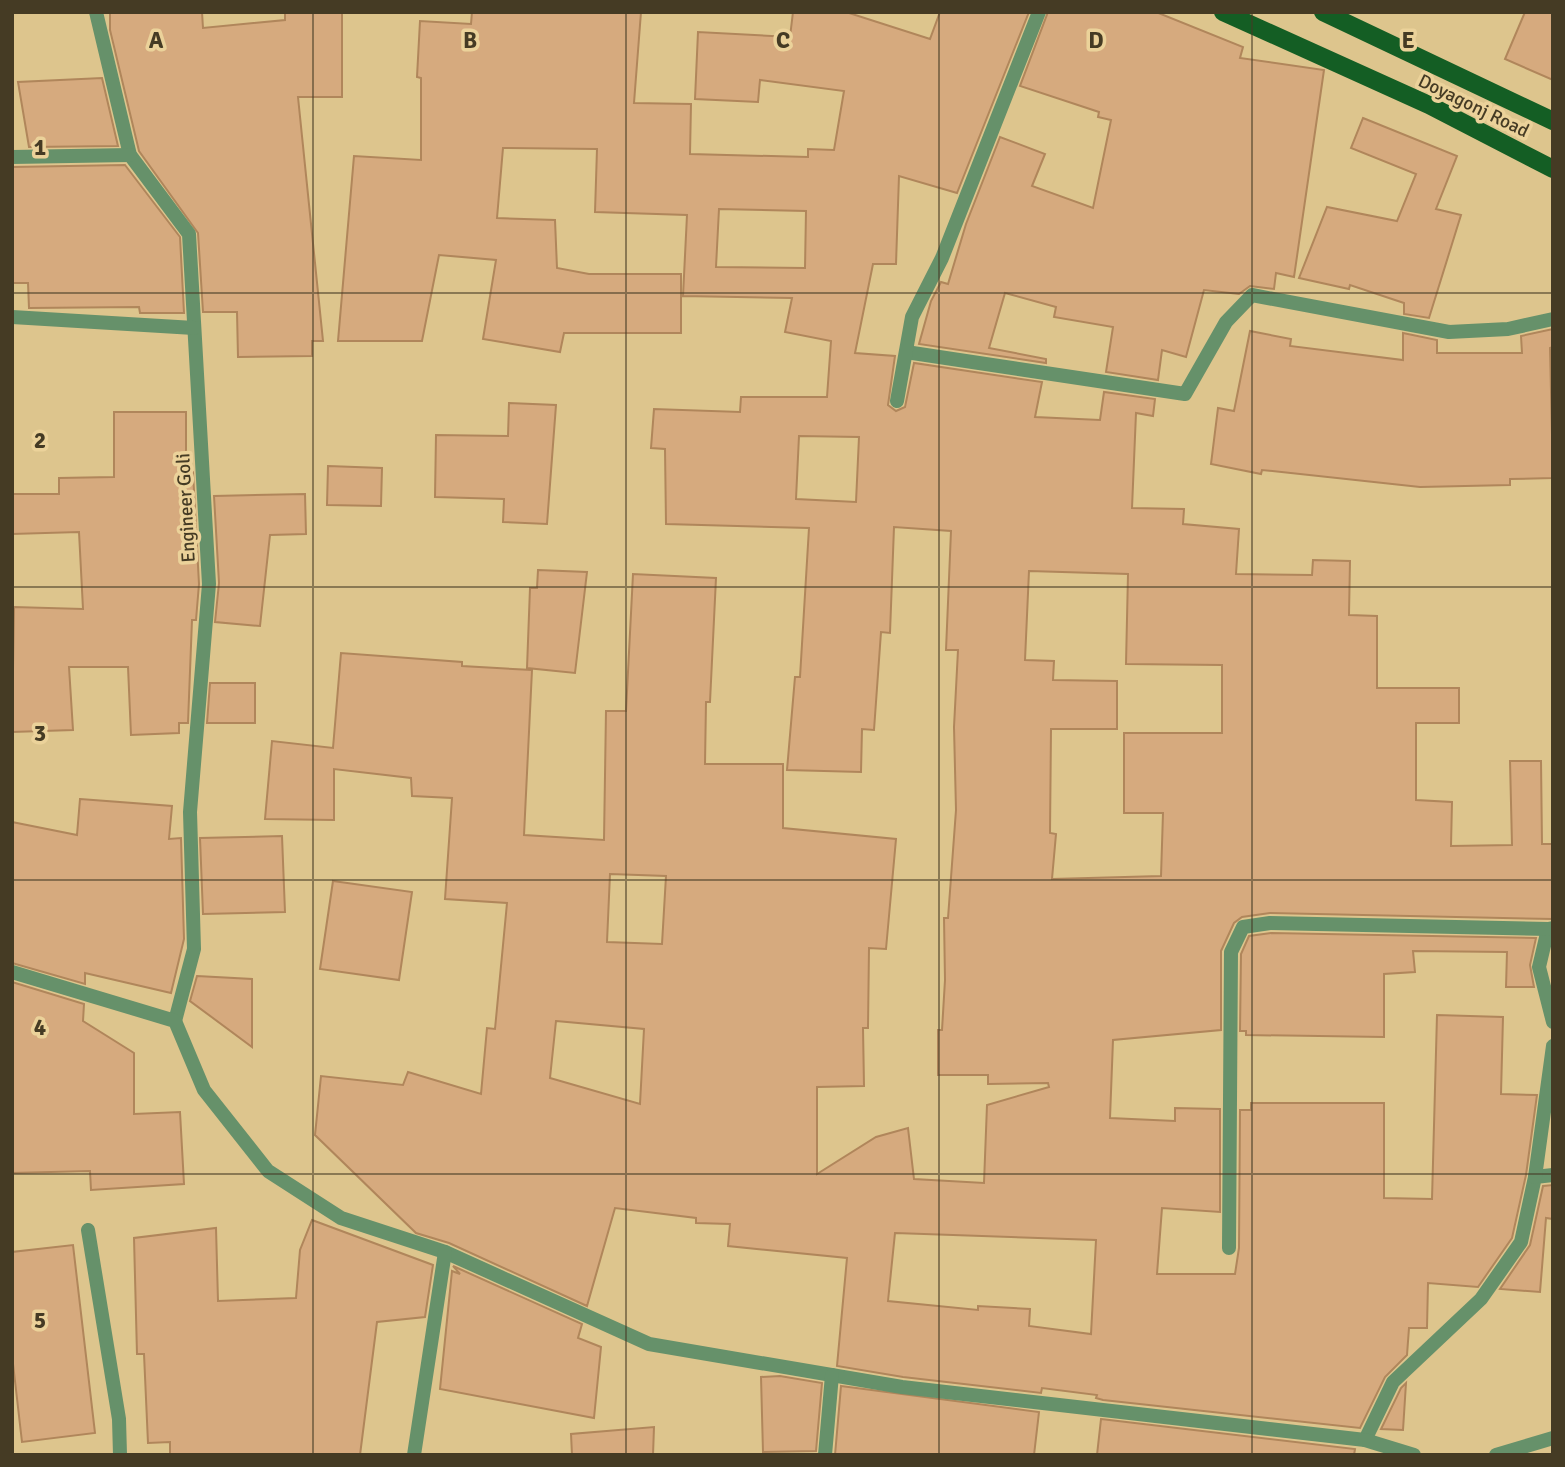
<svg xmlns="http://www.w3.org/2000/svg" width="1565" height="1467" viewBox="0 0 1565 1467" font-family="Signika,sans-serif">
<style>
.building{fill:#d6aa7e;stroke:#b0865b;stroke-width:2;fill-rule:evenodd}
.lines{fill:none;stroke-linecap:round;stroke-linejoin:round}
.street{stroke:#66916a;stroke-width:14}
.primary{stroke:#145e24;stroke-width:18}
.grid{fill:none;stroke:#453b24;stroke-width:2;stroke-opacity:0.55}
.labels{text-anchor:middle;stroke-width:7;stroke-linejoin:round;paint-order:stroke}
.street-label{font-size:19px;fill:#453b24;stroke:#ebd29a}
.grid-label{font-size:23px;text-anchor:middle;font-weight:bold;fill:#453b24;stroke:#ebd29a;stroke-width:7;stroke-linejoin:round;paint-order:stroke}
</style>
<rect width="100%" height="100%" fill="#ddc58d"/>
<!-- building -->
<g class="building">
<path d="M 110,12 L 202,12 L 203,28 L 285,20 L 285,12 L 342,12 L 342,97 L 298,97 L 323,341 L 312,341 L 312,356 L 238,357 L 237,312 L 203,312 L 198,233 L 139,151 L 110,30 Z"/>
<path d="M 472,12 L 641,12 L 634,103 L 691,104 L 690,154 L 808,157 L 808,149 L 834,150 L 844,91 L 760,80 L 758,102 L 695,99 L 698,32 L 790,37 L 793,12 L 846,12 L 930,39 L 940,12 L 1029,12 L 957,193 L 899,176 L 896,264 L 873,264 L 855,353 L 895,356 L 888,405 L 896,411 L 905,407 L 914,363 L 1042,382 L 1035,417 L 1100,420 L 1104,392 L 1155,399 L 1153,416 L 1136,413 L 1132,508 L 1184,509 L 1183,524 L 1239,529 L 1236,574 L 1312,575 L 1313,560 L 1350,561 L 1349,615 L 1377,616 L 1377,688 L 1459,688 L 1459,723 L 1416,723 L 1416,800 L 1452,802 L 1451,846 L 1512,845 L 1510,761 L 1541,761 L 1542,844 L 1553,844 L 1553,919 L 1270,913 L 1242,917 L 1234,923 L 1221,951 L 1221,1030 L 1113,1040 L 1110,1118 L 1175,1121 L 1175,1108 L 1220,1109 L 1220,1212 L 1162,1208 L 1157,1274 L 1235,1274 L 1239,1248 L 1240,1110 L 1251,1110 L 1251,1103 L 1384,1103 L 1384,1198 L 1432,1199 L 1437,1015 L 1503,1017 L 1501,1094 L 1537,1095 L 1526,1175 L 1512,1238 L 1478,1287 L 1428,1283 L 1427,1328 L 1409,1328 L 1407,1355 L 1385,1377 L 1360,1428 L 1103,1400 L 1096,1398 L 1097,1395 L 1042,1388 L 1041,1393 L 903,1377 L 837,1366 L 847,1258 L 728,1246 L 730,1224 L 696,1223 L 696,1218 L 615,1208 L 587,1306 L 449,1243 L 416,1233 L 315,1135 L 321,1076 L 403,1085 L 408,1072 L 481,1094 L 487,1028 L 495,1029 L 507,903 L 445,899 L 452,798 L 412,796 L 411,778 L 334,769 L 334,820 L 265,819 L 272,741 L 333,748 L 341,653 L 462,662 L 462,666 L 532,670 L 524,835 L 604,840 L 606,711 L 626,711 L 633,574 L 716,578 L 710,702 L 706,702 L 705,764 L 783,764 L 783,828 L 896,839 L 886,949 L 869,948 L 868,1028 L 863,1028 L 864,1086 L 817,1087 L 817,1174 L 876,1137 L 908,1128 L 914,1179 L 984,1183 L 987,1105 L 1049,1087 L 1048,1083 L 988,1084 L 988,1075 L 938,1075 L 938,1030 L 942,1030 L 945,980 L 944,918 L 948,918 L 956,810 L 954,727 L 958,650 L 946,650 L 951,531 L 894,527 L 890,633 L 881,632 L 874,730 L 862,729 L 861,772 L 787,770 L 795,677 L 800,677 L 809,528 L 666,524 L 665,449 L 651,448 L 654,409 L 740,412 L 741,397 L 827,397 L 831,341 L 785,332 L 792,298 L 683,296 L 687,215 L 595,212 L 597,149 L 503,148 L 497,218 L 555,220 L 557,268 L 589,274 L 681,274 L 681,333 L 564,333 L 560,352 L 483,339 L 496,260 L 439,255 L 422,341 L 338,341 L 354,156 L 421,160 L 421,78 L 417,77 L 420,21 L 471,24 ZM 719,209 L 806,211 L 805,268 L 716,267 ZM 799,436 L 859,437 L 856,502 L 796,499 ZM 1029,571 L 1128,574 L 1126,664 L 1222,665 L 1222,733 L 1124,733 L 1124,813 L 1163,813 L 1161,876 L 1052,879 L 1056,834 L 1050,833 L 1051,729 L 1117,729 L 1117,681 L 1053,680 L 1054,661 L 1025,660 ZM 610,874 L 666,876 L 662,944 L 607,942 ZM 556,1021 L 644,1029 L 640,1104 L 550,1078 ZM 895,1233 L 1096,1240 L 1091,1334 L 1029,1326 L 1030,1309 L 978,1306 L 978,1310 L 888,1301 Z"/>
<path d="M 1048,12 L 1156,12 L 1243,47 L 1240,58 L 1324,70 L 1294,277 L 1276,273 L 1274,289 L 1250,286 L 1239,294 L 1204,290 L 1186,357 L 1162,350 L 1158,380 L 1106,372 L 1113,327 L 1054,317 L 1056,307 L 1005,293 L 989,348 L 1046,359 L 1046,363 L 919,344 L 931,301 L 941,282 L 948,284 L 966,224 L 1000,137 L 1045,154 L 1032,186 L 1093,208 L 1111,120 L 1098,117 L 1099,112 L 1020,86 Z"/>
<path d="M 1525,12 L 1553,12 L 1553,80 L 1505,59 Z"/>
<path d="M 102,78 L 118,146 L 29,147 L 18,82 Z"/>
<path d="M 1363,118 L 1457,156 L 1436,209 L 1461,215 L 1429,318 L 1404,314 L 1404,303 L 1350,285 L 1349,289 L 1299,278 L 1327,207 L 1397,221 L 1416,174 L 1351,148 Z"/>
<path d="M 125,165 L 180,237 L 184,313 L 140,313 L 139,307 L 29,308 L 28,283 L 12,283 L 12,167 Z"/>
<path d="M 1553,329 L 1553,347 L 1550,348 L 1553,478 L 1510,479 L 1510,485 L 1420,487 L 1262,470 L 1261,474 L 1211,464 L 1218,408 L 1234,411 L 1250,331 L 1291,339 L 1290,346 L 1403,360 L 1403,333 L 1437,340 L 1437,353 L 1522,353 L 1521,336 Z"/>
<path d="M 509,403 L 556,405 L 547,524 L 503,522 L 504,499 L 435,497 L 436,435 L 508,436 Z"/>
<path d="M 114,412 L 186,412 L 186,472 L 193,472 L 199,584 L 196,620 L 192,620 L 188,723 L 179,723 L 179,733 L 131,735 L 128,667 L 69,667 L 73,730 L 12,732 L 14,607 L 83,609 L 79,532 L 12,534 L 12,494 L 59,494 L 59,478 L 114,477 Z"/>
<path d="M 328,466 L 382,468 L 381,506 L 327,505 Z"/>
<path d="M 305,494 L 306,534 L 270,535 L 260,626 L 215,622 L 219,583 L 214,496 Z"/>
<path d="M 538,570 L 587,572 L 575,673 L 527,668 L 530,588 L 537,588 Z"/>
<path d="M 210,683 L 255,683 L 255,723 L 207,723 Z"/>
<path d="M 80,799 L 172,806 L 169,839 L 181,838 L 184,939 L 171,993 L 85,973 L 85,984 L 12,963 L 12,822 L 77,835 Z"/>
<path d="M 282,836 L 285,912 L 203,914 L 200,838 Z"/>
<path d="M 333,881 L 412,892 L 399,980 L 320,969 Z"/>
<path d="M 1271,933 L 1536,938 L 1530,965 L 1534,987 L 1506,987 L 1507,952 L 1413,951 L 1415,972 L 1384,974 L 1384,1037 L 1246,1035 L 1246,1031 L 1240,1031 L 1241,954 L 1249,936 Z"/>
<path d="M 197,976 L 252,979 L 252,1047 L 190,1001 Z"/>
<path d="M 12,982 L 84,1004 L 83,1021 L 134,1053 L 134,1114 L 180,1112 L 184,1184 L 91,1190 L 90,1171 L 12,1173 Z"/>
<path d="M 1553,1185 L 1553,1219 L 1546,1218 L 1540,1292 L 1500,1289 L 1530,1245 L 1543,1186 Z"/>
<path d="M 312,1220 L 433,1265 L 425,1317 L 377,1322 L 360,1455 L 170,1455 L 170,1442 L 148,1443 L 144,1354 L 137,1354 L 134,1238 L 216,1228 L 218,1301 L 296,1298 L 300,1250 Z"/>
<path d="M 73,1245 L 95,1433 L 22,1442 L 12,1355 L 12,1252 Z"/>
<path d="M 453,1266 L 582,1324 L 578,1338 L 601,1347 L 594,1418 L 440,1389 L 452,1271 L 460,1274 Z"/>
<path d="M 780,1376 L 822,1383 L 816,1451 L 763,1452 L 761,1377 Z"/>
<path d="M 1406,1383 L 1403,1430 L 1381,1429 L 1401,1388 Z"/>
<path d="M 841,1386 L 1039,1412 L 1034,1455 L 835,1455 Z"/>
<path d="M 1101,1419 L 1355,1449 L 1354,1455 L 1097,1455 Z"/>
<path d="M 654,1427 L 653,1455 L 572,1455 L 571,1434 Z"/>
</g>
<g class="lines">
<!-- street -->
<g class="street">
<path d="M 96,12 L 130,155 L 189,234 L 209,584 L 190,812 L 194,949 L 175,1021"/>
<path d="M 12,157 L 130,155"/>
<path d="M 12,317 L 194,328"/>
<path d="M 906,352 L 1185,394 L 1226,322 L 1252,295 L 1449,332 L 1508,329 L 1553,319"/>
<path d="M 897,401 L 912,317 L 942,258 L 1039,12"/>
<path d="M 1553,928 L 1548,929 L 1539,967 L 1553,1022"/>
<path d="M 12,972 L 175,1021 L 204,1090 L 268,1171 L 341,1218 L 445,1252 L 649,1344 L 902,1387 L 1365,1440 L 1393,1382 L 1481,1299 L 1521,1242 L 1535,1177 L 1553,1175"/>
<path d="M 1535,1177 L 1553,1046"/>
<path d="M 88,1230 L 119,1419 L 120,1455"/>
<path d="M 1229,1248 L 1231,952 L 1243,927 L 1270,923 L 1548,929"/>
<path d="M 1365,1440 L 1414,1455"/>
<path d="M 414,1455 L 445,1252"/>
<path d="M 825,1455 L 832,1375"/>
<path d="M 1496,1455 L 1553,1438"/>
</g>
<!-- primary -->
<g class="primary">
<path d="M 1223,12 L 1429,105 L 1553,169"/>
<path d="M 1323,12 L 1553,121"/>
</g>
</g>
<!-- grid -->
<path class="grid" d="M 313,12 L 313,1455M 626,12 L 626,1455M 939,12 L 939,1455M 1252,12 L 1252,1455M 12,293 L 1553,293M 12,587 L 1553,587M 12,880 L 1553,880M 12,1174 L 1553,1174"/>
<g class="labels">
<!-- street labels -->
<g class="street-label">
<text transform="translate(1474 105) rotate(26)" y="7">Doyagonj Road</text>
<text transform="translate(185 508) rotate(-93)" y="7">Engineer Goli</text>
</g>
</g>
<g class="grid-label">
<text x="156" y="48">A</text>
<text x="470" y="48">B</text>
<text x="783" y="48">C</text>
<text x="1096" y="48">D</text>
<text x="1408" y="48">E</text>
<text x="40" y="155">1</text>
<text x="40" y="448">2</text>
<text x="40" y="741">3</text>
<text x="40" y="1035">4</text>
<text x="40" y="1328">5</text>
</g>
<!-- border -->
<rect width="1565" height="1467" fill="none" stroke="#453b24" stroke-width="28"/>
</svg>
